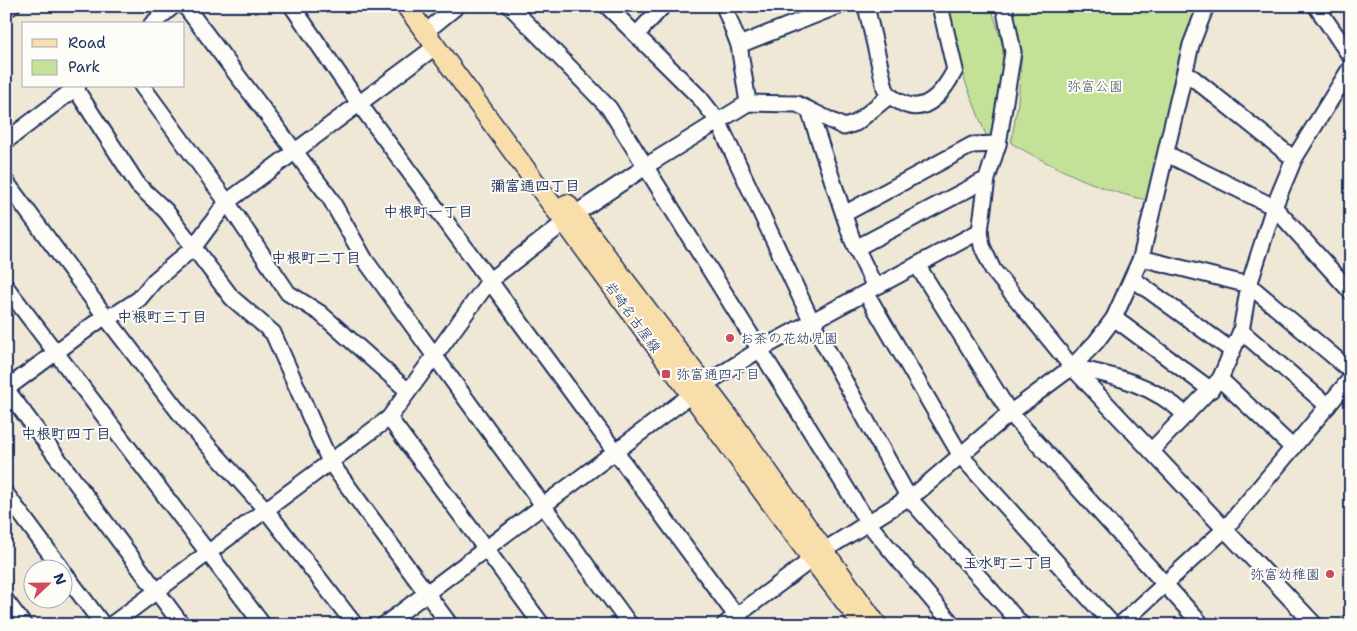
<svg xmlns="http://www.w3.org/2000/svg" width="1357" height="631" viewBox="0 0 1357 631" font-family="'Shantell Sans','Klee One',sans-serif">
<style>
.green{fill:#c4e198;stroke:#70887b}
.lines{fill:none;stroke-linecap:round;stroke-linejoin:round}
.minor-casing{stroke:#1b2f5e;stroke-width:19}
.major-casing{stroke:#1b2f5e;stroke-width:22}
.minor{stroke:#fdfcf7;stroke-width:15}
.major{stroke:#f8deab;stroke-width:19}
.poi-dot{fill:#d1495b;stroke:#fdfcf7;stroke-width:2}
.labels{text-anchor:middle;stroke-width:4;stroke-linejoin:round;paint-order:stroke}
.park-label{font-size:14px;fill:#455c6c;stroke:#fdfcf7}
.street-label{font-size:14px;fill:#1b2f5e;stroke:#fdfcf7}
.poi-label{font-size:14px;fill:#1b2f5e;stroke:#fdfcf7;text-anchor:start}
.neighbourhood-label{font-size:15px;font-weight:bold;fill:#1b2f5e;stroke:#fdfcf7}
</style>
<rect width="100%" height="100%" fill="#f0e8d6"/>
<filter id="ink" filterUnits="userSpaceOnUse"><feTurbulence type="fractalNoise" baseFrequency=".02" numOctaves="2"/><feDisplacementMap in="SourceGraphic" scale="10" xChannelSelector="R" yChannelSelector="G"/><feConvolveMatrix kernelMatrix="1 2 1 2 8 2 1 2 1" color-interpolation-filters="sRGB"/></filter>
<g filter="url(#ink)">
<!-- green -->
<g class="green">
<path d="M 948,6 L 991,6 L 1003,47 L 1002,103 L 996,137 L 987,138 L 960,68 Z"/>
<path d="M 1012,6 L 1198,6 L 1174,78 L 1149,200 C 1106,194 1049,165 1011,143 L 1018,103 L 1022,50 Z"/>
</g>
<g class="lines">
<!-- minor casing -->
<g class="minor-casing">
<g id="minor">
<path d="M 185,6 L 330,198 L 365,260 L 630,625"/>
<path d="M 292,6 L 358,102 L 743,625"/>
<path d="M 510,6 L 609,108 L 868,523 L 953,625"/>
<path d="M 607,6 L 700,98 L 718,121 L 812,322 L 909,498 L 1022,625"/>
<path d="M 724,6 L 739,45 L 748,103"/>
<path d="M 866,6 L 885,88 C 889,97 894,99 902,103 C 927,116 945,89 955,70 L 940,6"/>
<path d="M 1004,6 L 1013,52 L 998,144 L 987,179 L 980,231 L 982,246 L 993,270 L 1072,367 L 1315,625"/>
<path d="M 1316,6 L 1351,57"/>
<path d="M 6,9 L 12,6"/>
<path d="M 152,24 L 173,6"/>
<path d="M 434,25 L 457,6"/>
<path d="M 637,34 L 663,6"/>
<path d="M 739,45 L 838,6"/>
<path d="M 1185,75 L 1193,78 L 1294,159"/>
<path d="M 142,86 L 227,202 L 288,293 L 320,313 L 408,391"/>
<path d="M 75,88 L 138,185 L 166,211 L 232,298 L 273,333 L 330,462 L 450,625"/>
<path d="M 809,110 L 852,239 L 875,287"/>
<path d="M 6,141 L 78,86"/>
<path d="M 1166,156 L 1173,157 L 1274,207 L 1351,292"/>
<path d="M 6,182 L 105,316 L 185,420 L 266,510 L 355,625"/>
<path d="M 575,214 L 654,161 L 748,103 L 797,104 L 844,127 L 856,123 L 889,96"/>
<path d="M 844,214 L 972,145 L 998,144"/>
<path d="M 856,248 L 987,179"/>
<path d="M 1141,258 L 1249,285 L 1351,371"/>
<path d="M 917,265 L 1010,413 L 1202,625"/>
<path d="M 1133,279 L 1231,350"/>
<path d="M 6,287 L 263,625"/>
<path d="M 866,293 L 961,456 L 1113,625"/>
<path d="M 1114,318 L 1211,390"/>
<path d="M 1241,331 L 1328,406"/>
<path d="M 1072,367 C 1116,376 1152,384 1186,415"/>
<path d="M 1220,379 L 1293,448"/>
<path d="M 6,389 L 105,316 L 116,314 L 139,299 L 154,281 L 193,248 L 227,202 L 435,47"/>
<path d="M 6,389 L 182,625"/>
<path d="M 389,418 L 542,625"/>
<path d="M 1151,451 L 1220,379 L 1241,331 L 1249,285 L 1274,207 L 1294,159 L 1351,67"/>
<path d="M 6,494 L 61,568"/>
<path d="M 62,570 L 103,625"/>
<path d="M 6,601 L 24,625"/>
<path d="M 111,625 L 389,418 L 490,280 L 565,222"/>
<path d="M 384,625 L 704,385 L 759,350 L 980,231"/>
<path d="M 724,625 L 823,551 L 919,491 L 1010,413 L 1072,367 L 1096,342 L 1114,318 L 1141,258 L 1191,45 L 1206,6"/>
<path d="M 1120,625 L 1225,529 L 1351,378"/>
</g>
</g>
<!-- major casing -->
<g class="major-casing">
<g id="major">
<path d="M 406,6 L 812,559 L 863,625"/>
<path d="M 567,204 L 734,424 L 877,625"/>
</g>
</g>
<!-- minor -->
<use href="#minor" class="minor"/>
<!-- major -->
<use href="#major" class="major"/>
</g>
</g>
<!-- markers -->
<g class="poi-dot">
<circle cx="730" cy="338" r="5"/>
<rect x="661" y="369" width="10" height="10" rx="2.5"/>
<circle cx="1330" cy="574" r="5"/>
</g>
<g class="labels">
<!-- park labels -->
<g class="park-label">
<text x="1095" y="91">弥富公園</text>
</g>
<!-- street labels -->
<g class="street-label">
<text transform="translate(633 317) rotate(54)" y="5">岩崎名古屋線</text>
</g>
<!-- poi labels -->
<g class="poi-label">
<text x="740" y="343">お茶の花幼児園</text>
<text x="676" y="379">弥富通四丁目</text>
<text x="1320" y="579" text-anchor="end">弥富幼稚園</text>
</g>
<!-- neighbourhood labels -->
<g class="neighbourhood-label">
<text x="535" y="191">彌富通四丁目</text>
<text x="428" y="217">中根町一丁目</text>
<text x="316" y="263">中根町二丁目</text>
<text x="162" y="322">中根町三丁目</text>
<text x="66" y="439">中根町四丁目</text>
<text x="1008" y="568">玉水町二丁目</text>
</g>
</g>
<!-- margin -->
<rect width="1357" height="631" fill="none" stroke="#fdfcf7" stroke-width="25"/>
<rect x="12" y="12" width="1332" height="606" fill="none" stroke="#1b2f5e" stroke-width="2" filter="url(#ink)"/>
<!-- legend -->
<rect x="22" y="22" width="162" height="65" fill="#fdfcf7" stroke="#a3aaba"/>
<rect x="32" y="39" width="25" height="8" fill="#f8deab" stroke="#a3aaba"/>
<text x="68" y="48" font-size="15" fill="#1b2f5e">Road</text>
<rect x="32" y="60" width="25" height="15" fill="#c4e198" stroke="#a3aaba"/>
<text x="68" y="72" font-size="15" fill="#1b2f5e">Park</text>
<!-- north arrow -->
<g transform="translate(48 584) rotate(68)"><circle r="24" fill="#fdfcf7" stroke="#a3aaba"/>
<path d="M0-4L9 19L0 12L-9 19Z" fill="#d1495b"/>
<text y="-8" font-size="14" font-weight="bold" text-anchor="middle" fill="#1b2f5e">N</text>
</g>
</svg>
